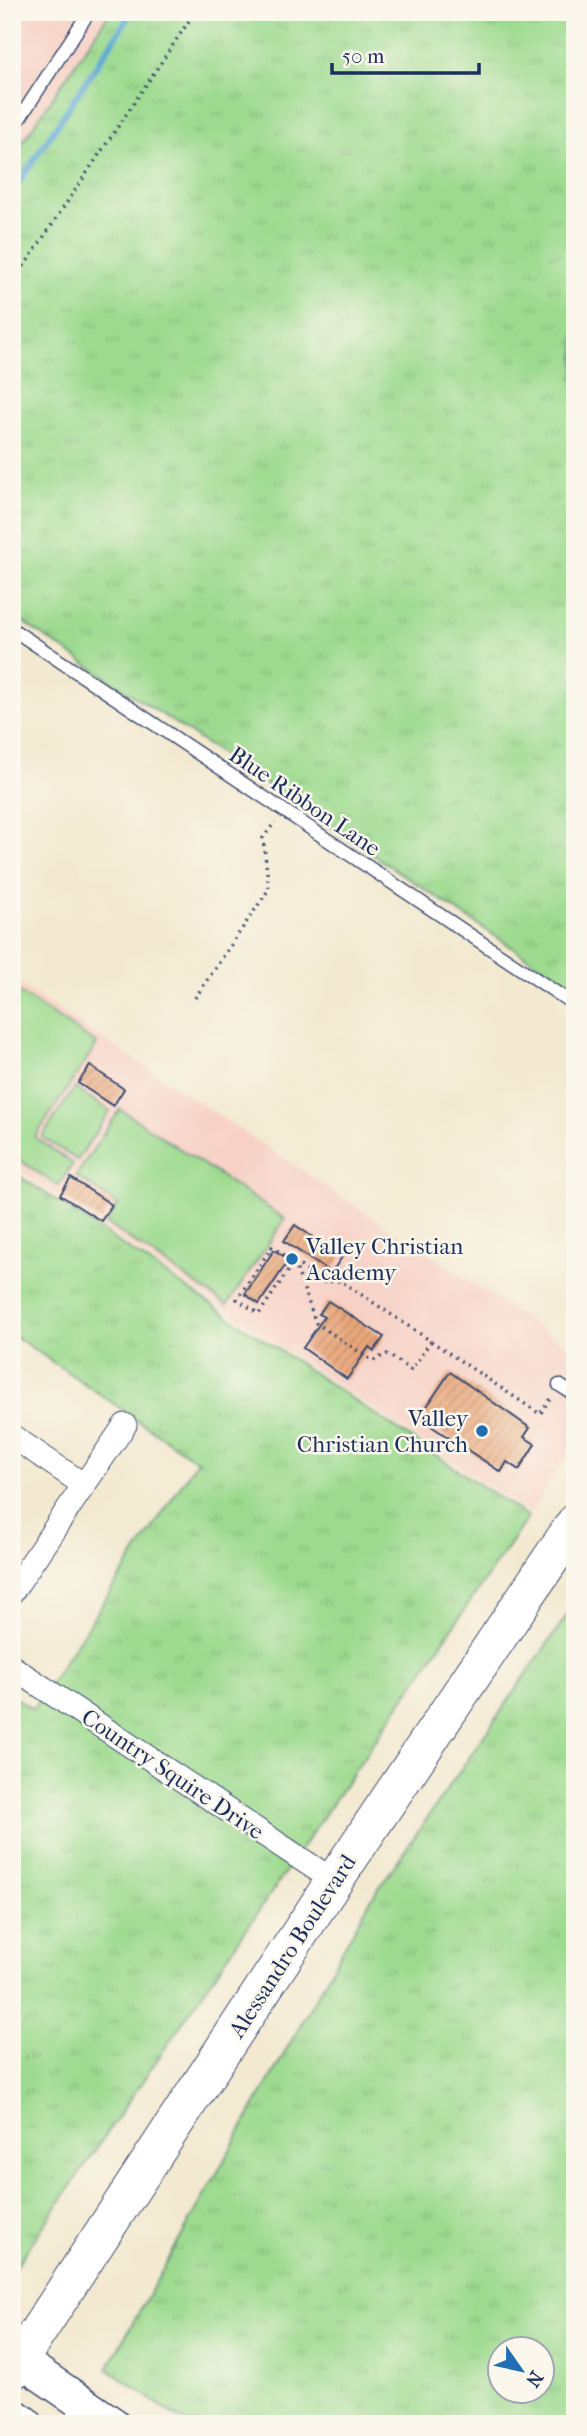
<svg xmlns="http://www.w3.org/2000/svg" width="587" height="2436" viewBox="0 0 587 2436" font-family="'IM FELL French Canon',serif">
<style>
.built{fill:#f7d1c6}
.grass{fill:url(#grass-tufts);stroke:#5c8476;stroke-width:2;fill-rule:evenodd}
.pitch{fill:#9dda8f;stroke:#5c8476;stroke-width:2}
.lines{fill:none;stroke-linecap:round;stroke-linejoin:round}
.stream{stroke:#5da9d6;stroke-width:6}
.building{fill:url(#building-hatch)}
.service-casing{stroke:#3b4b6f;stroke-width:15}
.minor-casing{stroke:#3b4b6f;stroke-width:25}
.secondary-casing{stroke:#3b4b6f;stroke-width:36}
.primary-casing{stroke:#3b4b6f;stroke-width:39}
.path{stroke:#3b4b6f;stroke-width:3.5;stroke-dasharray:2 5;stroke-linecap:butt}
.service{stroke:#fff;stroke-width:12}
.minor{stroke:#fff;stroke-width:23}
.secondary{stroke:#fff;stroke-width:33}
.primary{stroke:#fff;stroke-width:37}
.poi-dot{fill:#1f6fb2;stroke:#fbf7ec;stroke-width:2.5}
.labels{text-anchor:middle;stroke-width:5;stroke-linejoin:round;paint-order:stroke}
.street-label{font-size:23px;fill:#1b2f5e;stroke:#fbf7ec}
.poi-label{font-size:23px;fill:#1b2f5e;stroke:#fbf7ec;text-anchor:start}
</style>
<defs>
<pattern id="grass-tufts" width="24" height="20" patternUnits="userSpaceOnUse" patternTransform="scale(1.75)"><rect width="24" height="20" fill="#9dda8f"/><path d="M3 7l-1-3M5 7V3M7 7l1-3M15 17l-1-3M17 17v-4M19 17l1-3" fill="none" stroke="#87bb7e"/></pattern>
<pattern id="building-hatch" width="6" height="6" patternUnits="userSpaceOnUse" patternTransform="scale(1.75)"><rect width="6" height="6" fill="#eaa679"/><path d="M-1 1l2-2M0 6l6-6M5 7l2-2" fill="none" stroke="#bd8866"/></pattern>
</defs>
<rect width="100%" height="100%" fill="#fbf7ec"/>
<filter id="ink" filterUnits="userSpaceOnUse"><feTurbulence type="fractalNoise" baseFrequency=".0143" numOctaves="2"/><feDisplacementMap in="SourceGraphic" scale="14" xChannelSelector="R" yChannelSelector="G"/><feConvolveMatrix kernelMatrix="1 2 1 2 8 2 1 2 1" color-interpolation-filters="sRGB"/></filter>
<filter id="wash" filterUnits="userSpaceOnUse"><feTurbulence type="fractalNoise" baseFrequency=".00686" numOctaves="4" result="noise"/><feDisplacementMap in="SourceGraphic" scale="28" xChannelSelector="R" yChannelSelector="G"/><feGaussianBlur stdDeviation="1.57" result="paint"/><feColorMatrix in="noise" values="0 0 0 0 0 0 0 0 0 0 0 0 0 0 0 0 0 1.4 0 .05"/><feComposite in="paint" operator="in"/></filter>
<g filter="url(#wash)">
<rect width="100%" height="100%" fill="#f3e9d0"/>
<!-- built -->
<g class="built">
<path d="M 12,12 L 110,12 L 12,157 Z"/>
<path d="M 12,979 L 575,1351 L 575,1442 L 530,1514 L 12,1166 Z"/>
</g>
<!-- grass -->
<g class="grass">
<path d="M 110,12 L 575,12 L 575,989 L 12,615 L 12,158 Z"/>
<path d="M 12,1171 L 528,1517 L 12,2272 L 12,1696 L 33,1709 L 197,1461 L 12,1334 Z"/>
<path d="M 575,1604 L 575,2424 L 187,2424 L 107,2369 L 370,1901 ZM 500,2348 L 542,2348 L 542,2390 L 500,2390 Z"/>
</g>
<!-- pitch -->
<g class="pitch">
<path d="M 12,988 L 97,1044 L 35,1137 L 73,1164 L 58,1186 L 12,1155 Z"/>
<path d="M 75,1088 L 110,1111 L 77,1160 L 42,1137 Z"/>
<path d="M 120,1109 L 285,1219 L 227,1305 L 106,1223 L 118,1205 L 76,1176 Z"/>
</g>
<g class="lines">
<!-- stream -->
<path class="stream" d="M 12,193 L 132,12"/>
</g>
<g id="blocks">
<!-- building -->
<g class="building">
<path d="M 90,1066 L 124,1089 L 113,1106 L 78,1083 Z"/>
<path d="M 71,1178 L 112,1205 L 101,1221 L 60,1195 Z"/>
<path d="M 295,1225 L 342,1257 L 331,1273 L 284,1241 Z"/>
<path d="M 274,1250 L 289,1260 L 259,1304 L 245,1294 Z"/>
<path d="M 328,1301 L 384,1337 L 374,1351 L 369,1347 L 347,1379 L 303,1348 L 324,1317 L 319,1314 Z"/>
<path d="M 450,1372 L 530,1428 L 524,1437 L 535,1444 L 519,1470 L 507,1462 L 501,1472 L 419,1418 Z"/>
</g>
</g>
</g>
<g filter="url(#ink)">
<use href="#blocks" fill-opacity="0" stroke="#3b4b6f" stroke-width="2"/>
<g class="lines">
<!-- service casing -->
<g class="service-casing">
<g id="service">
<path d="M 12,130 L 89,12"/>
<path d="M 12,629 L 575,1005"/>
<path d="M 559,1385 L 575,1395"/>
</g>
</g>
<!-- minor casing -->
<g class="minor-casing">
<g id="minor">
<path d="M 12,1436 L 84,1485 L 12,1592"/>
<path d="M 84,1485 L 125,1425"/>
<path d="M 12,1667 L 334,1881"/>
</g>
</g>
<!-- secondary casing -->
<g class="secondary-casing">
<g id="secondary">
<path d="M 12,2355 L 113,2424"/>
<path d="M 12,2414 L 26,2424"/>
</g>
</g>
<!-- primary casing -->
<g class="primary-casing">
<path id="primary" d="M 12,2371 L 334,1881 L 575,1523"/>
</g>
<!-- path -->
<g class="path">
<path d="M 12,284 L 195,12"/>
<path d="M 195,998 L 269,889 L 263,838 L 275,822"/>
<path d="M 431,1341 L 411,1370 L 387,1354 L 373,1361 L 316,1323 L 294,1262 L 259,1314 L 237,1299 L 272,1247 L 324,1282 L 341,1281 L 540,1414 L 551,1397"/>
</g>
<!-- service -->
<use href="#service" class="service"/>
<!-- minor -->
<use href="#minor" class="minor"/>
<!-- secondary -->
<use href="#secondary" class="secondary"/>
<!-- primary -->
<use href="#primary" class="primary"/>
</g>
</g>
<!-- markers -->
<g class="poi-dot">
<circle cx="292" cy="1259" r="7"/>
<circle cx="482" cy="1431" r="7"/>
</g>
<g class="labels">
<!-- street labels -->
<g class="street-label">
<text transform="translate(305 801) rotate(34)" y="8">Blue Ribbon Lane</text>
<text transform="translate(173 1774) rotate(34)" y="8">Country Squire Drive</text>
<text transform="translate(292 1946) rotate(-57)" y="8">Alessandro Boulevard</text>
</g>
<!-- poi labels -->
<g class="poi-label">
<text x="306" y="1254">Valley Christian<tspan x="306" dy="26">Academy</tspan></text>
<text x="468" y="1426" text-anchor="end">Valley<tspan x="468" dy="26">Christian Church</tspan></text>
</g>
</g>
<!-- margin -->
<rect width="587" height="2436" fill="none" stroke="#fbf7ec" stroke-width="42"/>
<!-- north arrow -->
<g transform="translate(521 2370) rotate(124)"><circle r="33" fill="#fbf7ec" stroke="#a1a7b3" stroke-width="2"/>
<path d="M0-5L12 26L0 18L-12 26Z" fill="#1f6fb2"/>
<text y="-10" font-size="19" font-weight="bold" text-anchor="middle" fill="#1b2f5e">N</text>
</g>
<!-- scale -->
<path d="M332 63v10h147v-10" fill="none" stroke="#1b2f5e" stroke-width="3.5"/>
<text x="342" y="63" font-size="21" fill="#1b2f5e" stroke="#fbf7ec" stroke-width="5" paint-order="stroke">50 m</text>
</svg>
